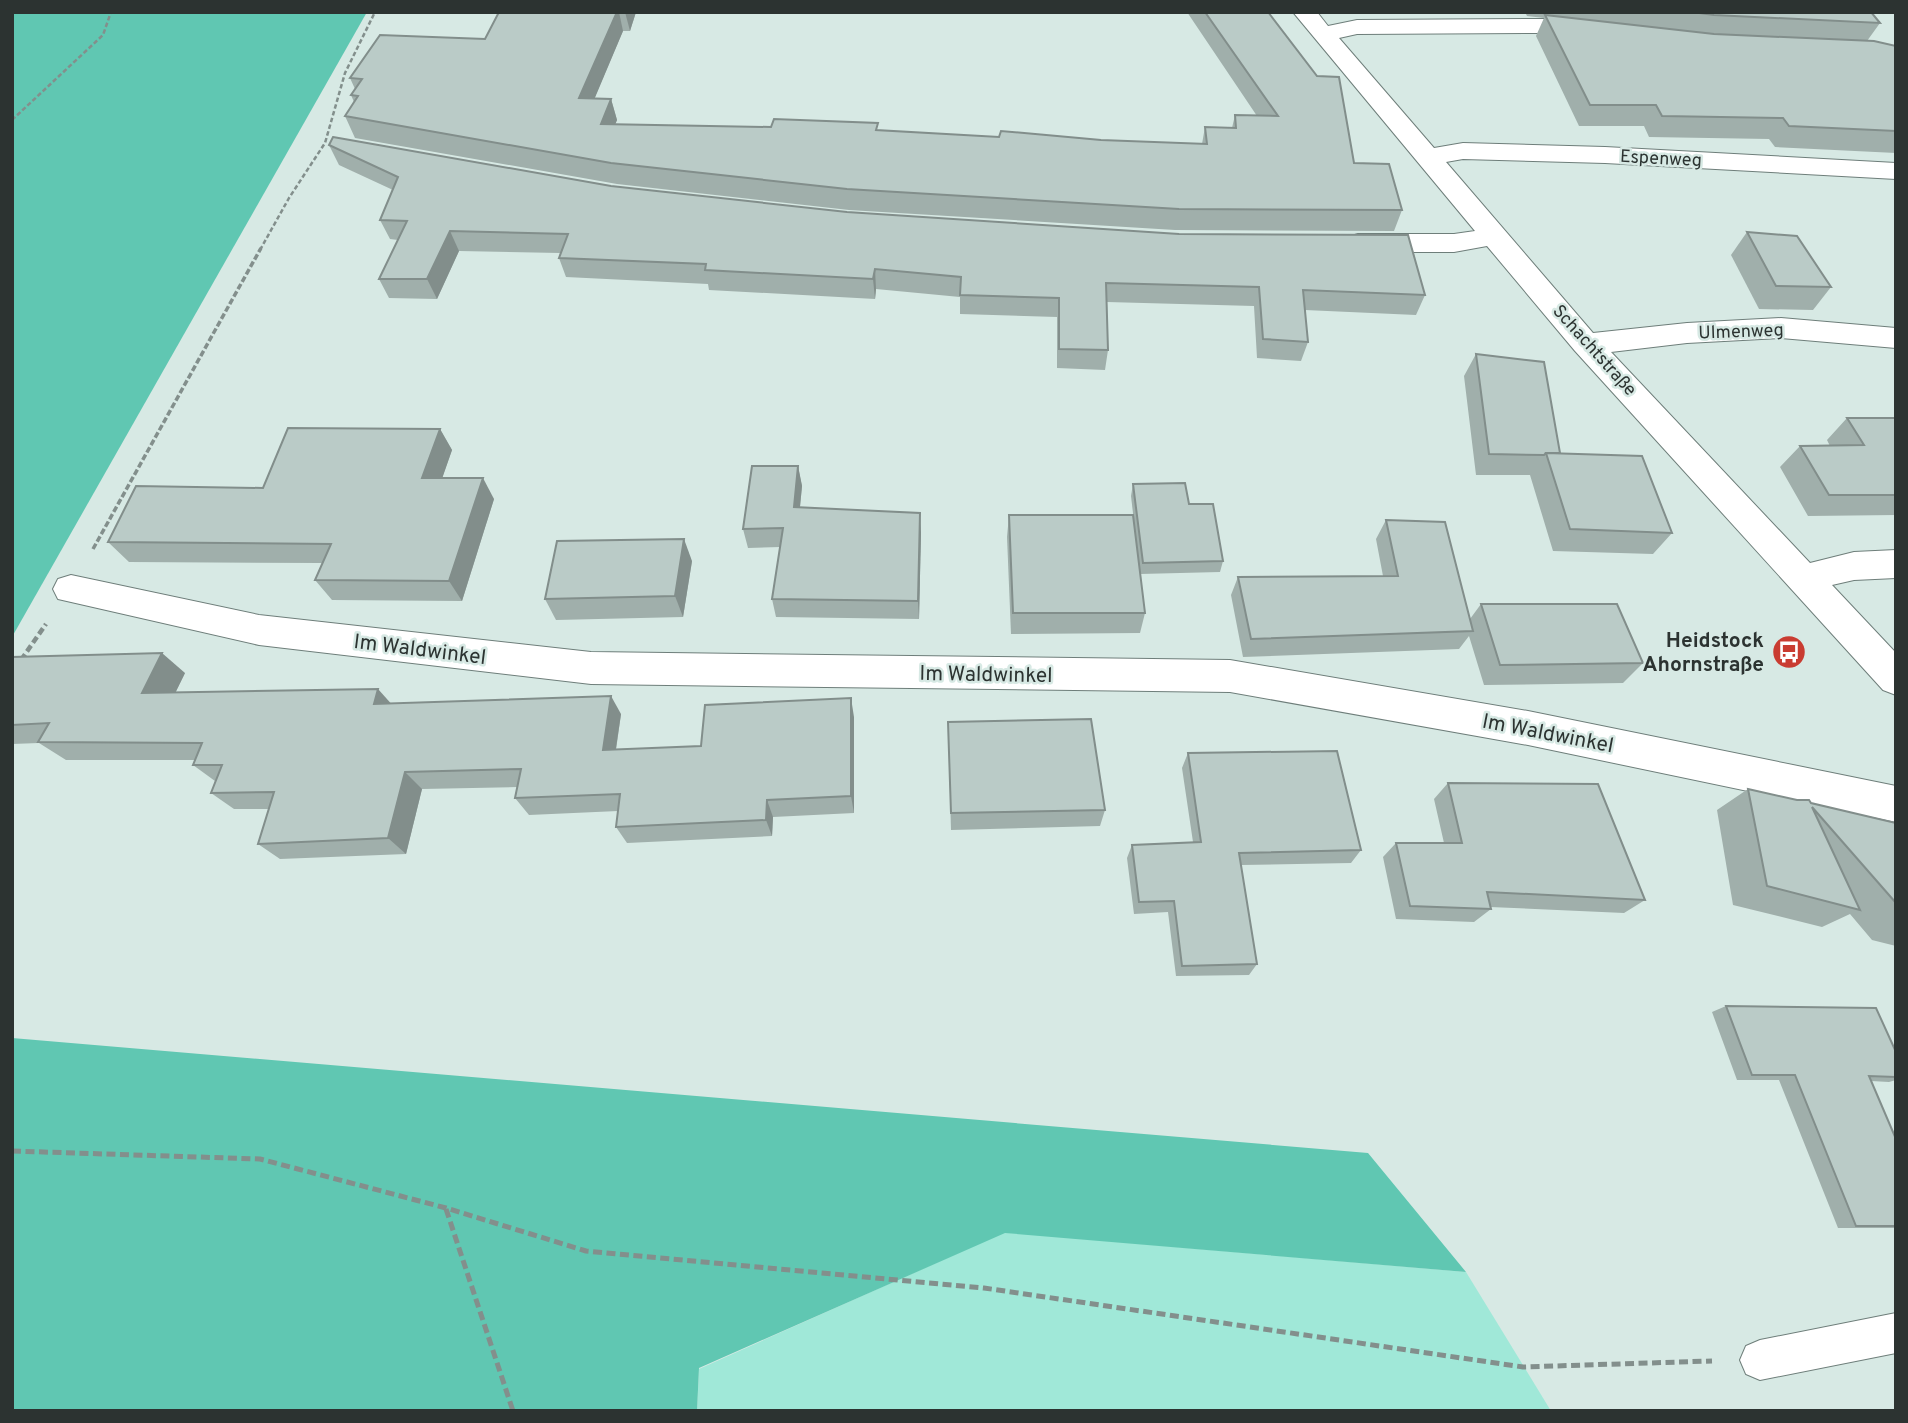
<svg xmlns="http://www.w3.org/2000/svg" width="1908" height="1423" viewBox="0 0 1908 1423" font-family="Overpass,sans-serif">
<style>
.green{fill:#a0e8d8}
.forest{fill:#60c7b2}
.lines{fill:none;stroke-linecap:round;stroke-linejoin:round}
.service-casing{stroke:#6e7e7a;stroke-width:2}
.minor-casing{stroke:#6e7e7a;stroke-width:2}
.path-far3{stroke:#838f8c;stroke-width:2.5;stroke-dasharray:4.5 2.5;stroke-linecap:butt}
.path-far2{stroke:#838f8c;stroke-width:3.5;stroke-dasharray:6 2.5;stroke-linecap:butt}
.path-far1{stroke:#838f8c;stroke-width:4.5;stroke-dasharray:7 3.5;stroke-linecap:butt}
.path{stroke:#838f8c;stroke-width:5;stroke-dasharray:9 4.5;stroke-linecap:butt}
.service{fill:#fff;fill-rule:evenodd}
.minor{fill:#fff;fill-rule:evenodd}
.wall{fill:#a0afab}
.shaded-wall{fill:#828e8b}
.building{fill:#bacbc7;stroke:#828e8b;stroke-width:2}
.labels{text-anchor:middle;stroke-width:5;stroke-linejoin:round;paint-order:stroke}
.far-street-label{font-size:18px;fill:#2c3331;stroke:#d7e9e4}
.poi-label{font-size:21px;font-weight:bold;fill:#2c3331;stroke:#d7e9e4;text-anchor:end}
.street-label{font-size:21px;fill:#2c3331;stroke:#d7e9e4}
</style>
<rect width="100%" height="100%" fill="#d7e9e4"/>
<!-- green -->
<path class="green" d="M 1005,1232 L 1466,1272 L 1551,1411 L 697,1411 L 699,1369 Z"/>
<!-- forest -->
<g class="forest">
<path d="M 12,12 L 367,12 L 12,637 Z"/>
<path d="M 12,1038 L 1368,1153 L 1466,1272 L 1005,1233 L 699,1368 L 697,1411 L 12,1411 Z"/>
</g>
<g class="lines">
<!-- service casing -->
<g class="service-casing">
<path id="service" d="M 1896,1313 L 1896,1353 L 1760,1380 L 1746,1374 L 1740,1360 L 1746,1346 L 1760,1340 Z"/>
</g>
<!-- minor casing -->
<g class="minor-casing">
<g id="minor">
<path d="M 1293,12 L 1317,12 L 1328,26 L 1357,20 L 1545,19 L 1601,26 L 1605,31 L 1601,36 L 1593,38 L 1545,33 L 1357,34 L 1339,38 L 1434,148 L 1463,143 L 1605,147 L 1896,163 L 1896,179 L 1605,163 L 1463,159 L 1446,162 L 1593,333 L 1687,323 L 1781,318 L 1896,328 L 1896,348 L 1781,338 L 1687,343 L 1611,352 L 1810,563 L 1854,552 L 1896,550 L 1896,578 L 1854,580 L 1832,585 L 1896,653 L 1896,695 L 1883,690 L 1575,351 L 1487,246 L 1454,252 L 1358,252 L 1348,249 L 1344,243 L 1348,237 L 1358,234 L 1454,234 L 1475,231 Z"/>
<path d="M 71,575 L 259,615 L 591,652 L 1230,660 L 1528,711 L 1896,786 L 1896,822 L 1528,745 L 1230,692 L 591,684 L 259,645 L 58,599 L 53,589 L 58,579 Z"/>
</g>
</g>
<!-- path-far3 -->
<g class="path-far3">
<path d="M 12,120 L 103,35 L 111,12"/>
<path d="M 260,250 L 289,198 L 325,143 L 345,73 L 375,12"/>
</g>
<!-- path-far2 -->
<path class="path-far2" d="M 93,549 L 261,248"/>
<!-- path-far1 -->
<path class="path-far1" d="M 21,660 L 46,624"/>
<!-- path -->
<g class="path">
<path d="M 12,1151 L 260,1159 L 446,1208 L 586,1251 L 984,1288 L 1523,1367 L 1712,1361"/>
<path d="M 446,1209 L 513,1411"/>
</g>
<!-- service -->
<use href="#service" class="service"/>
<!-- minor -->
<use href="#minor" class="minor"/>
</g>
<!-- wall -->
<g class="wall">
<path d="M 499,12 L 636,12 L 630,31 L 623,31 L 594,99 L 611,99 L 617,120 L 615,124 L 878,131 L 999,137 L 1202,144 L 1205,127 L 1232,128 L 1235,115 L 1257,116 L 1187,12 L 1268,12 L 1354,163 L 1402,210 L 1394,231 L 1175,230 L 849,210 L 617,184 L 355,138 L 345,116 L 354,102 L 351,95 L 355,89 L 350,78 L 485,39 Z"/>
<path d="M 1525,12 L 1871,12 L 1880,23 L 1867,41 L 1896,46 L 1896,153 L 1775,147 L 1769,139 L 1649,137 L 1644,126 L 1579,126 L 1536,36 L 1544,18 L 1527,16 Z"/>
<path d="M 329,145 L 611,186 L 1425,295 L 1416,315 L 1305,310 L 1308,342 L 1301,361 L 1257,358 L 1254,306 L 1107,302 L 1108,350 L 1105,370 L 1057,368 L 1057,317 L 960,314 L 960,297 L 876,289 L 875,299 L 709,290 L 708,284 L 566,277 L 559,258 L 560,253 L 459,251 L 437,299 L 389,298 L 379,279 L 398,240 L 390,239 L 380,220 L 393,190 L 339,165 Z"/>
<path d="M 1747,232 L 1831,287 L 1813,310 L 1759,309 L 1731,255 Z"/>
<path d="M 1476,354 L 1560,453 L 1672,533 L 1653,554 L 1553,551 L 1530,475 L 1476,475 L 1464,376 Z"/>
<path d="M 1847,418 L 1896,418 L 1896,515 L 1808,516 L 1780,467 L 1800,446 L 1830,446 L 1827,440 Z"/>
<path d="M 440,429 L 452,450 L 442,478 L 494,499 L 462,601 L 332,600 L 315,580 L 322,563 L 129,562 L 108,542 L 263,488 Z"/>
<path d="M 798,466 L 802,486 L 800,507 L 921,532 L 919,619 L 776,617 L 772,599 L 780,547 L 748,548 L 743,529 Z"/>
<path d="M 1133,484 L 1223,561 L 1220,572 L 1140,574 L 1131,496 Z"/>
<path d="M 1009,515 L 1145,613 L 1140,633 L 1011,634 L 1007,537 Z"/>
<path d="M 1386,520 L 1470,619 L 1481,604 L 1643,663 L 1623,683 L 1484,685 L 1469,636 L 1459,649 L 1243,657 L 1231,595 L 1238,577 L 1383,576 L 1376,539 Z"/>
<path d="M 692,561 L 683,617 L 556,620 L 545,599 Z"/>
<path d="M 12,657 L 185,673 L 175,693 L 621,714 L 616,750 L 701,746 L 854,717 L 854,813 L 773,817 L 772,836 L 627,843 L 616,827 L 618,811 L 529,815 L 515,798 L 517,787 L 422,789 L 406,854 L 280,859 L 258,844 L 269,809 L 234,809 L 211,793 L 215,781 L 193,765 L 195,760 L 66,760 L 39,743 L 12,744 Z"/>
<path d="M 948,722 L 1105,810 L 1100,826 L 951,830 Z"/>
<path d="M 1188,753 L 1361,850 L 1351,863 L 1241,865 L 1257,964 L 1249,975 L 1176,976 L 1168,912 L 1134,914 L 1127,858 L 1132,845 L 1193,842 L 1182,768 Z"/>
<path d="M 1448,783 L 1645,900 L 1624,913 L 1490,907 L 1491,909 L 1474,922 L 1396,919 L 1383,857 L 1396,843 L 1444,843 L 1434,799 Z"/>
<path d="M 1748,789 L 1896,823 L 1896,946 L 1872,940 L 1850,914 L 1822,927 L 1733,905 L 1717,810 Z"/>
<path d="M 1726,1006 L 1896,1052 L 1896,1080 L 1889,1082 L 1871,1081 L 1896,1139 L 1896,1228 L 1838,1228 L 1779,1080 L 1737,1080 L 1712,1012 Z"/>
</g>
<!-- shaded-wall -->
<g class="shaded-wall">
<path d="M 617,12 L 619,12 L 623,31 L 586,119 L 579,98 Z"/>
<path d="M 625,12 L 636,12 L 630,31 Z"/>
<path d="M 611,99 L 617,120 L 607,145 L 601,124 Z"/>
<path d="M 450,231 L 459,251 L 437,299 L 427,279 Z"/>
<path d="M 875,269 L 876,289 L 875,299 L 873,279 Z"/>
<path d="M 440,429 L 452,450 L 435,499 L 422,478 Z"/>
<path d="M 798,466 L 802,486 L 798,526 L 794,507 Z"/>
<path d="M 483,478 L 494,499 L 462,601 L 449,581 Z"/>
<path d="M 920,513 L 921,532 L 919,619 L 918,601 Z"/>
<path d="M 684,539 L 692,561 L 683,617 L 675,596 Z"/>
<path d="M 162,653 L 185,673 L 166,712 L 142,693 Z"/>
<path d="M 378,689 L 395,708 L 374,704 Z"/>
<path d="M 611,696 L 621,714 L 613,768 L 603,750 Z"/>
<path d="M 851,698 L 854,717 L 854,813 L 851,796 Z"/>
<path d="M 405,772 L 422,789 L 406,854 L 388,838 Z"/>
<path d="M 767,800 L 773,817 L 772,836 L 766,820 Z"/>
</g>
<!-- building -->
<g class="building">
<path d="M 499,12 L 617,12 L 579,98 L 611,99 L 601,124 L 771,127 L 774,119 L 878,123 L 876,130 L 999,137 L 1001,131 L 1101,140 L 1207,144 L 1205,127 L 1236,128 L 1235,115 L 1278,116 L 1205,12 L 1268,12 L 1317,76 L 1339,77 L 1354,163 L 1389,164 L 1402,210 L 1179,209 L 847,189 L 611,163 L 345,116 L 358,96 L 351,95 L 362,79 L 350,78 L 380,35 L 485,39 Z"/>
<path d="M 1692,12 L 1871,12 L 1880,23 L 1714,15 Z"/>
<path d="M 1545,15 L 1714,34 L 1874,41 L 1896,46 L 1896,131 L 1789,126 L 1783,118 L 1662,116 L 1656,105 L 1590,105 Z"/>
<path d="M 333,137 L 611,186 L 847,212 L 1179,234 L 1408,235 L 1425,295 L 1303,290 L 1308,342 L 1263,339 L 1259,287 L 1106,283 L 1108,350 L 1059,349 L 1059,298 L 960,295 L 961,277 L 875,269 L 873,279 L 705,270 L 706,264 L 559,258 L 568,234 L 450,231 L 427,279 L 379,279 L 407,221 L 380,220 L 398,177 L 329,145 Z"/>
<path d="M 1747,232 L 1797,236 L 1831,287 L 1776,286 Z"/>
<path d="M 1476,354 L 1544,362 L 1560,453 L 1546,453 L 1544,455 L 1489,454 Z"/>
<path d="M 1847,418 L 1896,418 L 1896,495 L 1829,495 L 1800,446 L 1864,445 Z"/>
<path d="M 288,428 L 440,429 L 422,478 L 483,478 L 449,581 L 315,580 L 331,544 L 108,542 L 136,486 L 263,488 Z"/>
<path d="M 1546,453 L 1642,456 L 1672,533 L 1570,529 Z"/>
<path d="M 752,466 L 798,466 L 794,507 L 920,513 L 918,601 L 772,599 L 783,528 L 743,529 Z"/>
<path d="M 1185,483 L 1189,504 L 1213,504 L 1223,561 L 1143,563 L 1133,484 Z"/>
<path d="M 1009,515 L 1133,515 L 1145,613 L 1013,613 Z"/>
<path d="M 1386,520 L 1445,522 L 1473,631 L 1251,639 L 1238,577 L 1398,576 Z"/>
<path d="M 684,539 L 675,596 L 545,599 L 557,541 Z"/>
<path d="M 1481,604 L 1617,604 L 1643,663 L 1500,665 Z"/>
<path d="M 162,653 L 142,693 L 378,689 L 374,704 L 611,696 L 603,750 L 701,746 L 705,705 L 851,698 L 851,796 L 767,800 L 766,820 L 616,827 L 620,794 L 515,798 L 521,769 L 405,772 L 388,838 L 258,844 L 274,792 L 211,793 L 222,765 L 193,765 L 202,743 L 38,742 L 49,723 L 12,725 L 12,657 Z"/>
<path d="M 1091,719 L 1105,810 L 951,813 L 948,722 Z"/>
<path d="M 1337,751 L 1361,850 L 1239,853 L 1257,964 L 1182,966 L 1174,901 L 1139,902 L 1132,845 L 1201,842 L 1188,753 Z"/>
<path d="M 1448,783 L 1598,784 L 1645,900 L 1487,892 L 1491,909 L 1410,906 L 1396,843 L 1462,843 Z"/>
<path d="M 1748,789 L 1797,800 L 1809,800 L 1811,803 L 1896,823 L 1896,903 L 1812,807 L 1860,910 L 1767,886 Z"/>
<path d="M 1726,1006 L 1876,1008 L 1896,1052 L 1896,1077 L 1869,1076 L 1896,1139 L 1896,1226 L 1856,1226 L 1795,1075 L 1752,1075 Z"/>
</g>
<!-- icons -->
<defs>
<g id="bus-disc" transform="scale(1.75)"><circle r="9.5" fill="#c93c31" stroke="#d7e9e4"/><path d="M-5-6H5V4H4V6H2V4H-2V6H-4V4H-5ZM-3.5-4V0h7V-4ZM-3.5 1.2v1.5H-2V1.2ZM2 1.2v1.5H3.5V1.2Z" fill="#fff"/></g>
</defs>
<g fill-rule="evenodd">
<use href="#bus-disc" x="1789" y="652"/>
</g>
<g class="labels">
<!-- far-street labels -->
<g class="far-street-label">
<text transform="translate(1661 158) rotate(3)" y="6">Espenweg</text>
<text transform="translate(1741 331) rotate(-2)" y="6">Ulmenweg</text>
<text transform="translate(1595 350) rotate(48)" y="6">Schachtstraße</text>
</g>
<!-- poi labels -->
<g class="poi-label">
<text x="1764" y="647">Heidstock<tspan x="1764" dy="24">Ahornstraße</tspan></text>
</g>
<!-- street labels -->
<g class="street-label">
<text transform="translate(420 649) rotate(7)" y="7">Im Waldwinkel</text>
<text transform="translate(986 674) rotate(1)" y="7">Im Waldwinkel</text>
<text transform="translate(1548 733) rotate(11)" y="7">Im Waldwinkel</text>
</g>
</g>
<!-- border -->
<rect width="1908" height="1423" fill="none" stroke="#2c3331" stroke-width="28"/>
</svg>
